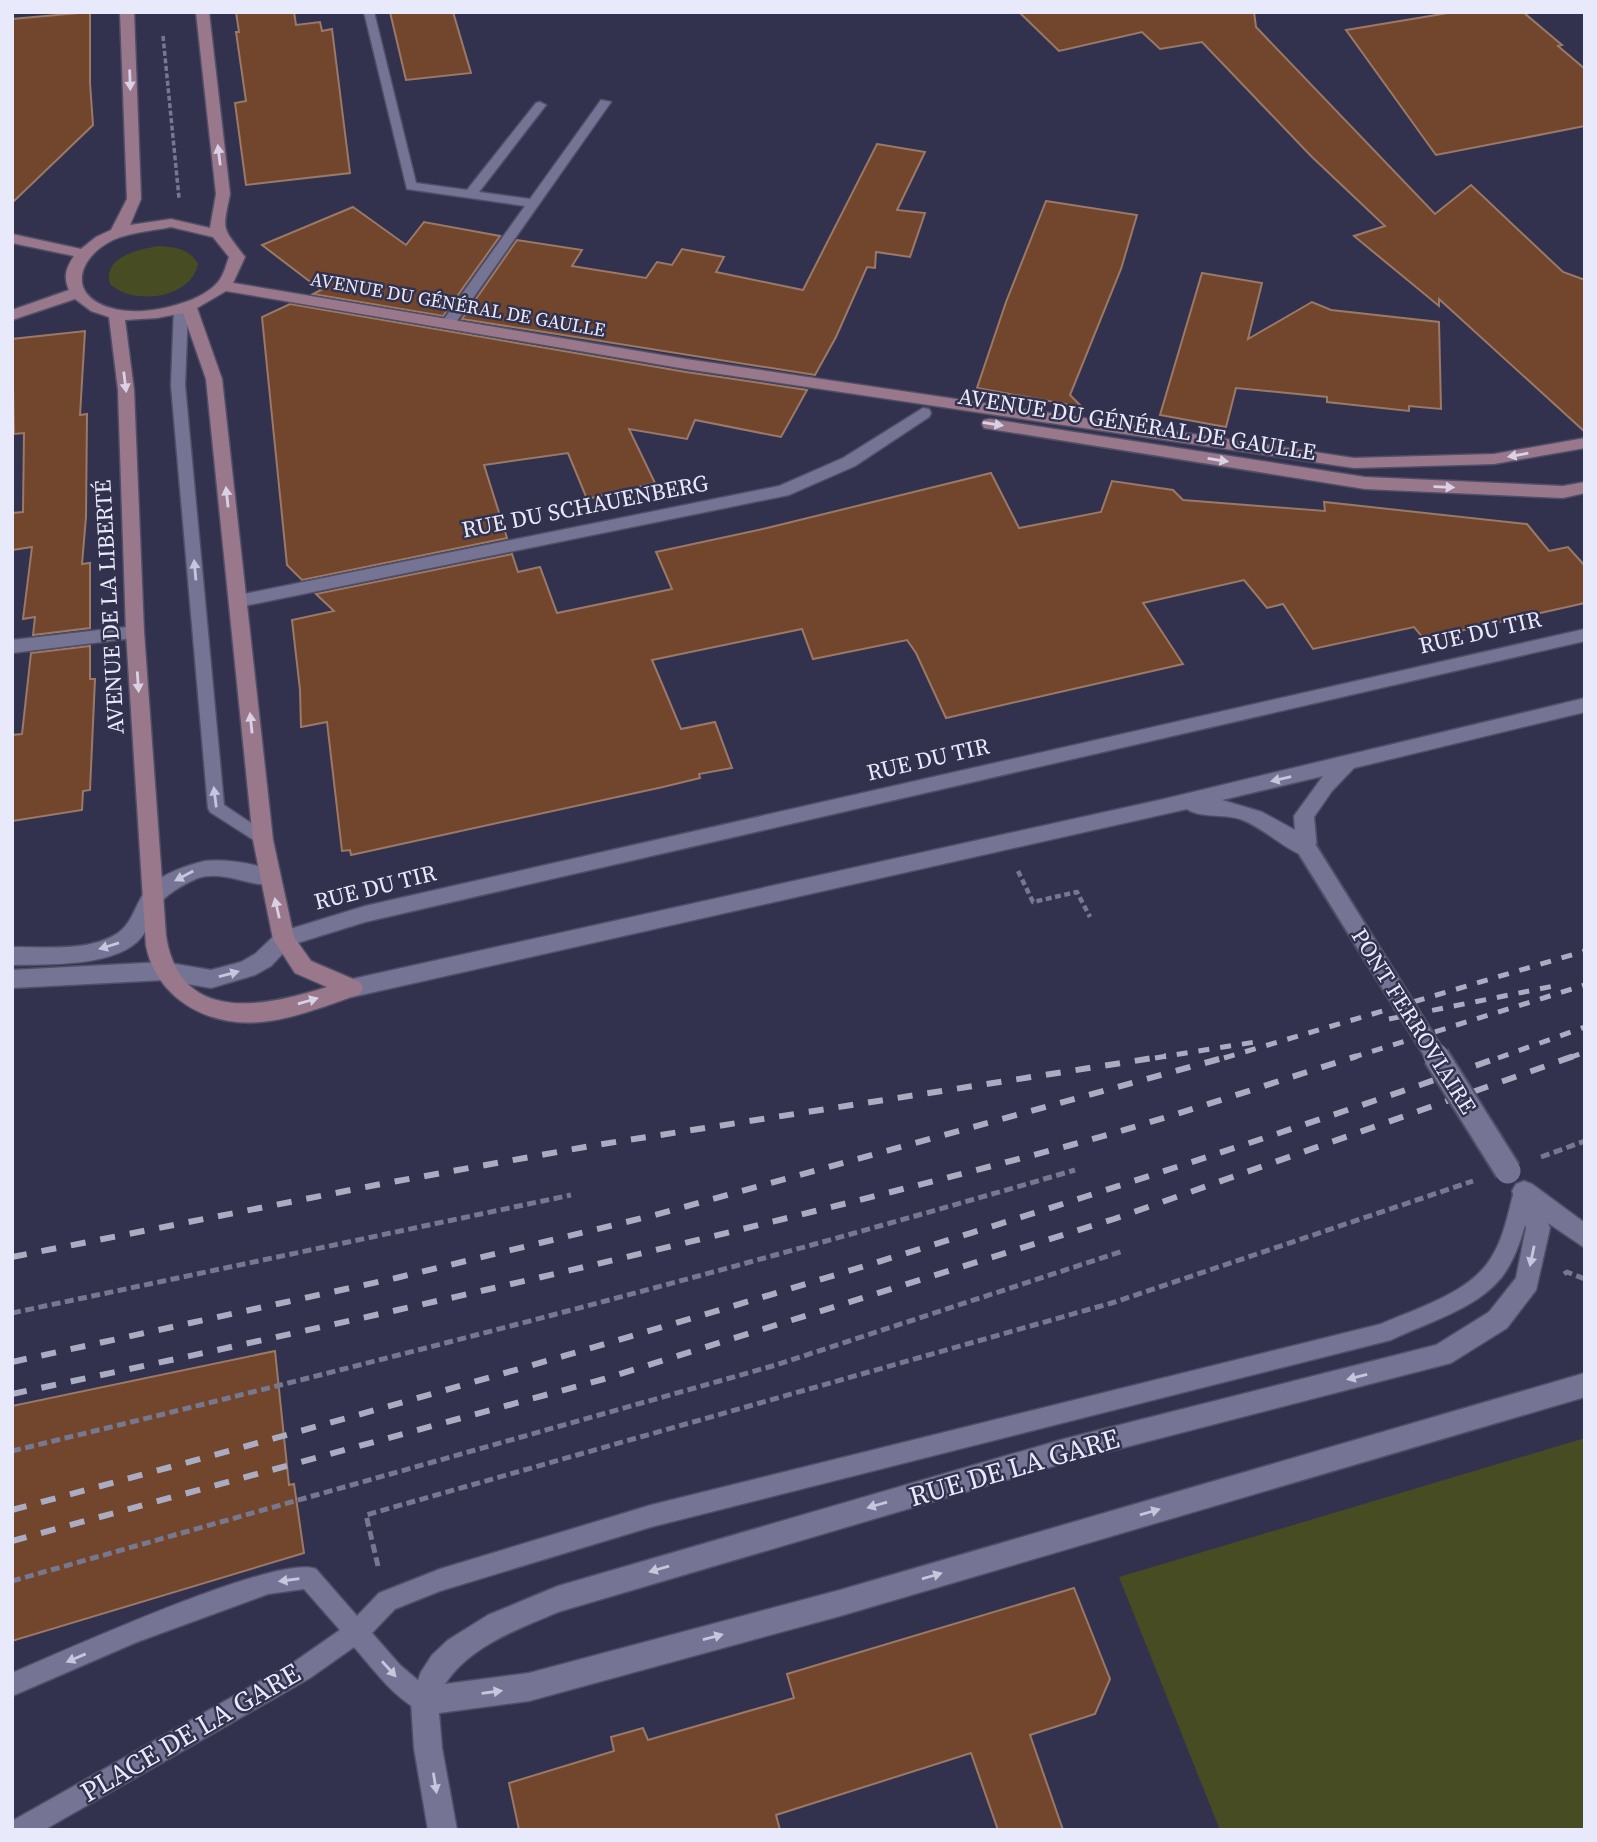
<svg xmlns="http://www.w3.org/2000/svg" width="1597" height="1842" viewBox="0 0 1597 1842" font-family="'Source Serif 4',serif">
<style>
.green{fill:#474c22}
.building{fill:#71462d;stroke:#9a7967;stroke-width:2}
.lines{fill:none;stroke-linecap:round;stroke-linejoin:round}
.lane-casing{stroke:#514f67;stroke-width:3}
.street-casing{stroke:#514f67;stroke-width:3}
.secondary-casing{stroke:#514f67;stroke-width:3}
.path-far2{stroke:#77778f;stroke-width:3.5;stroke-dasharray:5 2.5;stroke-linecap:butt}
.path-far1{stroke:#77778f;stroke-width:4.5;stroke-dasharray:6 3.5;stroke-linecap:butt}
.path{stroke:#77778f;stroke-width:5;stroke-dasharray:9 4.5;stroke-linecap:butt}
.lane{fill:#757494;fill-rule:evenodd}
.street{fill:#757494;fill-rule:evenodd}
.secondary{fill:#9a788c;fill-rule:evenodd}
.rail-far1{stroke:#ababc1;stroke-width:5;stroke-dasharray:11 11;stroke-linecap:butt}
.rail{stroke:#ababc1;stroke-width:6;stroke-dasharray:15 15;stroke-linecap:butt}
.street-bridge-far1-casing{stroke:#514f67;stroke-width:23;stroke-linecap:butt}
.street-bridge-casing{stroke:#514f67;stroke-width:29;stroke-linecap:butt}
.street-bridge-far1{stroke:#757494;stroke-width:19}
.street-bridge{stroke:#757494;stroke-width:25}
.oneway{fill:#d9d2e6}
.oneway2{fill:#c6c6dd}
.labels{text-anchor:middle;stroke-width:5;stroke-linejoin:round;paint-order:stroke}
.far-street-label{font-size:19px;fill:#e9e9fc;stroke:#33324e}
.street-label{font-size:23px;fill:#e9e9fc;stroke:#33324e}
.near-street-label{font-size:28px;fill:#e9e9fc;stroke:#33324e}
</style>
<rect width="100%" height="100%" fill="#33324e"/>
<!-- green -->
<g class="green">
<path d="M 159,246 C 175,247 190,249 198,264 C 191,299 133,306 110,284 C 102,257 139,249 159,246 Z"/>
<path d="M 1585,1438 L 1585,1830 L 1220,1830 L 1119,1577 Z"/>
</g>
<!-- building -->
<g class="building">
<path d="M 90,12 L 90,83 L 93,125 L 12,203 L 12,19 Z"/>
<path d="M 236,12 L 294,12 L 296,25 L 320,22 L 322,31 L 332,29 L 350,173 L 246,185 L 235,103 L 246,101 L 236,32 L 239,32 Z"/>
<path d="M 390,12 L 453,12 L 471,73 L 406,80 Z"/>
<path d="M 1019,12 L 1254,12 L 1256,27 L 1435,214 L 1471,185 L 1563,272 L 1585,280 L 1585,432 L 1439,299 L 1439,306 L 1354,236 L 1385,226 L 1311,156 L 1202,42 L 1160,49 L 1142,32 L 1059,51 Z"/>
<path d="M 1454,12 L 1523,12 L 1562,45 L 1558,46 L 1585,69 L 1585,126 L 1436,155 L 1346,30 Z"/>
<path d="M 877,144 L 925,152 L 897,210 L 925,213 L 910,257 L 876,252 L 875,268 L 867,267 L 836,337 L 815,375 L 462,319 L 517,240 L 582,250 L 572,266 L 646,278 L 657,262 L 672,265 L 682,249 L 724,257 L 716,272 L 803,290 Z"/>
<path d="M 1046,201 L 1137,215 L 1121,269 L 1070,395 L 1082,407 L 977,388 L 1006,302 Z"/>
<path d="M 353,207 L 406,245 L 424,222 L 500,236 L 443,316 L 313,294 L 321,290 L 262,245 Z"/>
<path d="M 1202,273 L 1262,283 L 1248,339 L 1312,302 L 1331,310 L 1439,322 L 1441,409 L 1409,406 L 1409,411 L 1327,402 L 1327,397 L 1236,388 L 1226,427 L 1160,415 Z"/>
<path d="M 290,304 L 686,372 L 807,390 L 781,437 L 695,420 L 687,439 L 629,429 L 655,483 L 587,499 L 568,453 L 484,465 L 507,538 L 302,580 L 287,565 L 262,317 Z"/>
<path d="M 85,331 L 80,415 L 87,414 L 86,517 L 82,564 L 90,563 L 90,628 L 33,635 L 35,617 L 23,619 L 32,547 L 12,550 L 12,513 L 23,512 L 24,433 L 14,434 L 12,339 Z"/>
<path d="M 991,473 L 1019,528 L 1101,512 L 1112,481 L 1173,490 L 1183,500 L 1325,511 L 1324,502 L 1527,524 L 1549,551 L 1568,547 L 1585,566 L 1585,603 L 1424,639 L 1414,627 L 1313,649 L 1283,604 L 1267,608 L 1244,580 L 1143,603 L 1183,664 L 946,718 L 916,653 L 907,640 L 813,659 L 802,629 L 652,660 L 681,729 L 715,722 L 732,768 L 699,774 L 700,778 L 663,787 L 351,855 L 350,850 L 342,851 L 327,722 L 301,727 L 300,690 L 292,620 L 334,611 L 316,594 L 512,554 L 518,572 L 540,567 L 557,613 L 672,589 L 656,552 L 767,528 Z"/>
<path d="M 90,646 L 90,679 L 95,679 L 90,790 L 83,791 L 82,810 L 12,821 L 12,735 L 22,734 L 31,653 Z"/>
<path d="M 275,1351 L 289,1485 L 294,1484 L 304,1553 L 12,1641 L 12,1406 Z"/>
<path d="M 1074,1588 L 1110,1679 L 1095,1714 L 1030,1735 L 1063,1830 L 998,1830 L 971,1753 L 776,1815 L 780,1830 L 519,1830 L 509,1783 L 614,1751 L 611,1737 L 643,1728 L 648,1740 L 794,1698 L 787,1674 Z"/>
</g>
<g class="lines">
<!-- lane casing -->
<g class="lane-casing">
<g id="lane">
<path d="M 364,12 L 374,12 L 416,183 L 467,190 L 536,103 L 540,102 L 546,105 L 479,192 L 530,199 L 601,100 L 611,102 L 454,325 L 444,325 L 442,322 L 525,206 L 407,189 Z"/>
<path d="M 181,305 L 188,309 L 185,385 L 224,805 L 269,835 L 271,840 L 269,845 L 263,846 L 210,812 L 208,808 L 171,385 L 174,309 Z"/>
<path d="M 1524,1182 L 1531,1185 L 1534,1191 C 1526,1220 1520,1254 1501,1278 C 1476,1309 1426,1323 1391,1340 L 651,1527 L 440,1591 L 395,1609 L 372,1633 L 400,1665 L 433,1693 L 437,1701 L 433,1709 L 425,1713 C 396,1701 374,1670 354,1647 L 310,1678 L 44,1830 L 12,1830 L 12,1821 L 294,1662 L 340,1630 L 304,1589 L 268,1594 L 137,1642 L 12,1696 L 12,1673 C 60,1653 278,1553 316,1569 L 357,1616 L 379,1593 L 440,1569 L 651,1505 L 1381,1324 C 1417,1308 1470,1293 1491,1258 C 1504,1238 1508,1213 1514,1191 L 1517,1185 Z"/>
</g>
</g>
<!-- street casing -->
<g class="street-casing">
<g id="street">
<path d="M 923,408 L 929,409 L 931,413 L 929,417 L 855,466 L 789,495 L 239,607 L 233,605 L 230,601 L 233,597 L 239,595 L 779,486 L 843,458 Z"/>
<path d="M 135,626 L 142,627 L 144,632 L 142,637 L 12,653 L 12,640 Z"/>
<path d="M 1585,629 L 1585,641 L 365,922 L 291,945 L 271,966 L 255,975 L 211,988 L 164,980 L 12,988 L 12,970 L 164,962 L 211,970 L 241,962 L 255,954 L 277,933 L 365,906 Z"/>
<path d="M 1585,698 L 1585,712 L 1354,768 L 1332,791 L 1314,817 L 1317,849 L 1314,855 L 1307,857 C 1284,850 1265,828 1240,819 C 1224,814 1199,818 1187,809 L 352,997 L 344,994 L 341,988 L 344,982 L 352,979 L 1164,799 ZM 1323,776 L 1294,816 L 1295,830 L 1262,812 L 1222,800 Z"/>
<path d="M 205,861 C 229,859 254,864 277,871 L 280,877 L 277,883 C 254,890 225,869 198,878 C 186,883 166,894 159,905 C 151,917 148,932 137,942 C 109,967 48,964 12,965 L 12,947 C 44,947 90,952 118,933 C 132,923 135,906 144,893 C 157,875 185,866 205,861 Z"/>
<path d="M 1524,1181 L 1532,1184 L 1585,1223 L 1585,1248 L 1548,1223 L 1550,1228 L 1536,1290 L 1507,1328 L 1451,1363 L 1064,1463 L 558,1612 C 518,1629 470,1646 445,1684 L 529,1673 L 840,1590 L 1585,1373 L 1585,1397 L 840,1616 L 529,1701 L 439,1713 L 442,1748 L 457,1830 L 428,1830 L 414,1748 L 411,1701 L 421,1672 L 432,1655 L 448,1640 L 488,1615 L 558,1586 L 1064,1439 L 1436,1345 L 1489,1312 L 1516,1278 L 1526,1228 L 1512,1191 L 1516,1184 Z"/>
</g>
</g>
<!-- secondary casing -->
<g class="secondary-casing">
<g id="secondary">
<path d="M 120,12 L 134,12 L 141,199 L 130,225 L 171,219 L 210,228 L 216,194 L 196,12 L 209,12 L 230,194 C 222,233 222,226 245,257 L 233,283 L 686,359 L 1354,458 L 1494,454 L 1585,438 L 1585,448 L 1494,464 L 1354,468 L 686,369 L 226,291 L 197,308 L 222,379 L 273,840 L 294,937 L 311,961 L 360,982 L 363,988 L 360,994 C 328,1005 294,1019 261,1022 C 208,1027 157,999 146,946 L 126,632 L 118,390 L 109,317 L 91,311 L 75,299 L 12,320 L 12,310 L 69,290 C 63,277 66,268 74,256 L 12,243 L 12,234 L 81,249 L 96,237 L 111,230 L 127,199 ZM 171,227 L 213,237 L 229,257 C 226,265 224,275 218,282 C 208,294 190,301 176,305 C 156,311 131,314 111,308 C 66,295 78,257 113,240 C 131,232 152,231 171,227 ZM 183,313 L 206,379 L 253,840 L 273,939 L 295,973 L 327,987 C 264,1007 180,1025 166,936 L 144,632 L 134,390 L 125,320 L 157,318 Z"/>
<path d="M 990,419 L 1365,477 L 1563,486 L 1585,482 L 1585,493 L 1563,498 L 1365,489 L 984,428 L 982,424 L 984,420 Z"/>
</g>
</g>
<!-- path-far2 -->
<path class="path-far2" d="M 163,36 L 179,198"/>
<!-- path-far1 -->
<path class="path-far1" d="M 1018,871 L 1033,902 L 1077,892 L 1090,917"/>
<!-- path -->
<g class="path">
<path d="M 1541,1157 L 1585,1141"/>
<path d="M 1564,1274 L 1567,1272 L 1585,1279"/>
<path d="M 12,1313 L 571,1195"/>
<path d="M 12,1451 C 369,1365 723,1273 1075,1170"/>
<path d="M 378,1566 L 366,1515 L 1115,1302 L 1473,1181"/>
<path d="M 12,1581 L 776,1365 L 1123,1251"/>
</g>
<!-- lane -->
<use href="#lane" class="lane"/>
<!-- street -->
<use href="#street" class="street"/>
<!-- secondary -->
<use href="#secondary" class="secondary"/>
<!-- rail-far1 -->
<g class="rail-far1">
<path d="M 1389,1019 L 1554,986"/>
<path d="M 1155,1058 L 1255,1042"/>
<path d="M 1224,1058 L 1585,951"/>
<path d="M 1351,1058 L 1585,985"/>
<path d="M 1498,1058 L 1585,1027"/>
<path d="M 1569,1058 L 1585,1052"/>
</g>
<!-- rail -->
<g class="rail">
<path d="M 12,1257 L 381,1184 L 596,1145 L 1166,1056"/>
<path d="M 12,1362 L 396,1278 L 655,1215 L 1230,1056"/>
<path d="M 12,1394 C 367,1319 720,1239 1071,1145 C 1167,1119 1262,1086 1357,1056"/>
<path d="M 12,1510 C 514,1375 1013,1229 1503,1056"/>
<path d="M 12,1541 L 604,1379 L 1114,1219 L 1574,1056"/>
</g>
<!-- street-bridge-far1 casing -->
<g class="street-bridge-far1-casing">
<path id="street-bridge-far1" d="M 1307,849 L 1437,1058"/>
</g>
<!-- street-bridge casing -->
<g class="street-bridge-casing">
<path id="street-bridge" d="M 1436,1056 L 1508,1171"/>
</g>
<!-- street-bridge-far1 -->
<use href="#street-bridge-far1" class="street-bridge-far1"/>
<!-- street-bridge -->
<use href="#street-bridge" class="street-bridge"/>
</g>
<!-- one-way arrows -->
<defs><path id="oneway-solid" d="M-6-.8H1V-3.2L6.5 0L1 3.2V.8H-6Z" transform="scale(1.75)"/></defs>
<g class="oneway">
<use href="#oneway-solid" transform="translate(130 80) rotate(88)"/>
<use href="#oneway-solid" transform="translate(219 155) rotate(-97)"/>
<use href="#oneway-solid" transform="translate(125 382) rotate(83)"/>
<use href="#oneway-solid" transform="translate(993 424) rotate(9)"/>
<use href="#oneway-solid" transform="translate(1518 455) rotate(170)"/>
<use href="#oneway-solid" transform="translate(1218 460) rotate(9)"/>
<use href="#oneway-solid" transform="translate(1444 487) rotate(2)"/>
<use href="#oneway-solid" transform="translate(227 497) rotate(-96)"/>
<use href="#oneway-solid" transform="translate(138 682) rotate(86)"/>
<use href="#oneway-solid" transform="translate(251 723) rotate(-96)"/>
<use href="#oneway-solid" transform="translate(277 908) rotate(-103)"/>
<use href="#oneway-solid" transform="translate(308 1001) rotate(-16)"/>
</g>
<g class="oneway2">
<use href="#oneway-solid" transform="translate(195 570) rotate(-95)"/>
<use href="#oneway-solid" transform="translate(1281 779) rotate(167)"/>
<use href="#oneway-solid" transform="translate(215 797) rotate(-97)"/>
<use href="#oneway-solid" transform="translate(184 876) rotate(152)"/>
<use href="#oneway-solid" transform="translate(109 946) rotate(163)"/>
<use href="#oneway-solid" transform="translate(229 974) rotate(-15)"/>
<use href="#oneway-solid" transform="translate(1532 1256) rotate(102)"/>
<use href="#oneway-solid" transform="translate(1357 1377) rotate(166)"/>
<use href="#oneway-solid" transform="translate(877 1505) rotate(164)"/>
<use href="#oneway-solid" transform="translate(1150 1512) rotate(-16)"/>
<use href="#oneway-solid" transform="translate(659 1569) rotate(164)"/>
<use href="#oneway-solid" transform="translate(932 1576) rotate(-16)"/>
<use href="#oneway-solid" transform="translate(289 1580) rotate(172)"/>
<use href="#oneway-solid" transform="translate(713 1637) rotate(-15)"/>
<use href="#oneway-solid" transform="translate(76 1658) rotate(157)"/>
<use href="#oneway-solid" transform="translate(389 1669) rotate(48)"/>
<use href="#oneway-solid" transform="translate(492 1692) rotate(-8)"/>
<use href="#oneway-solid" transform="translate(435 1783) rotate(81)"/>
</g>
<g class="labels">
<!-- far-street labels -->
<g class="far-street-label">
<text transform="translate(458 304) rotate(10)" y="7">AVENUE DU GÉNÉRAL DE GAULLE</text>
</g>
<!-- street labels -->
<g class="street-label">
<text transform="translate(1137 424) rotate(9)" y="8">AVENUE DU GÉNÉRAL DE GAULLE</text>
<text transform="translate(585 506) rotate(-11)" y="8">RUE DU SCHAUENBERG</text>
<text transform="translate(109 607) rotate(-93)" y="8">AVENUE DE LA LIBERTÉ</text>
<text transform="translate(1480 632) rotate(-13)" y="8">RUE DU TIR</text>
<text transform="translate(928 759) rotate(-13)" y="8">RUE DU TIR</text>
<text transform="translate(375 887) rotate(-14)" y="8">RUE DU TIR</text>
<text transform="translate(1414 1021) rotate(58)" y="8">PONT FERROVIAIRE</text>
</g>
<!-- near-street labels -->
<g class="near-street-label">
<text transform="translate(1014 1467) rotate(-16)" y="10">RUE DE LA GARE</text>
<text transform="translate(190 1732) rotate(-30)" y="10">PLACE DE LA GARE</text>
</g>
</g>
<!-- border -->
<rect width="1597" height="1842" fill="none" stroke="#e9e9fc" stroke-width="28"/>
</svg>
